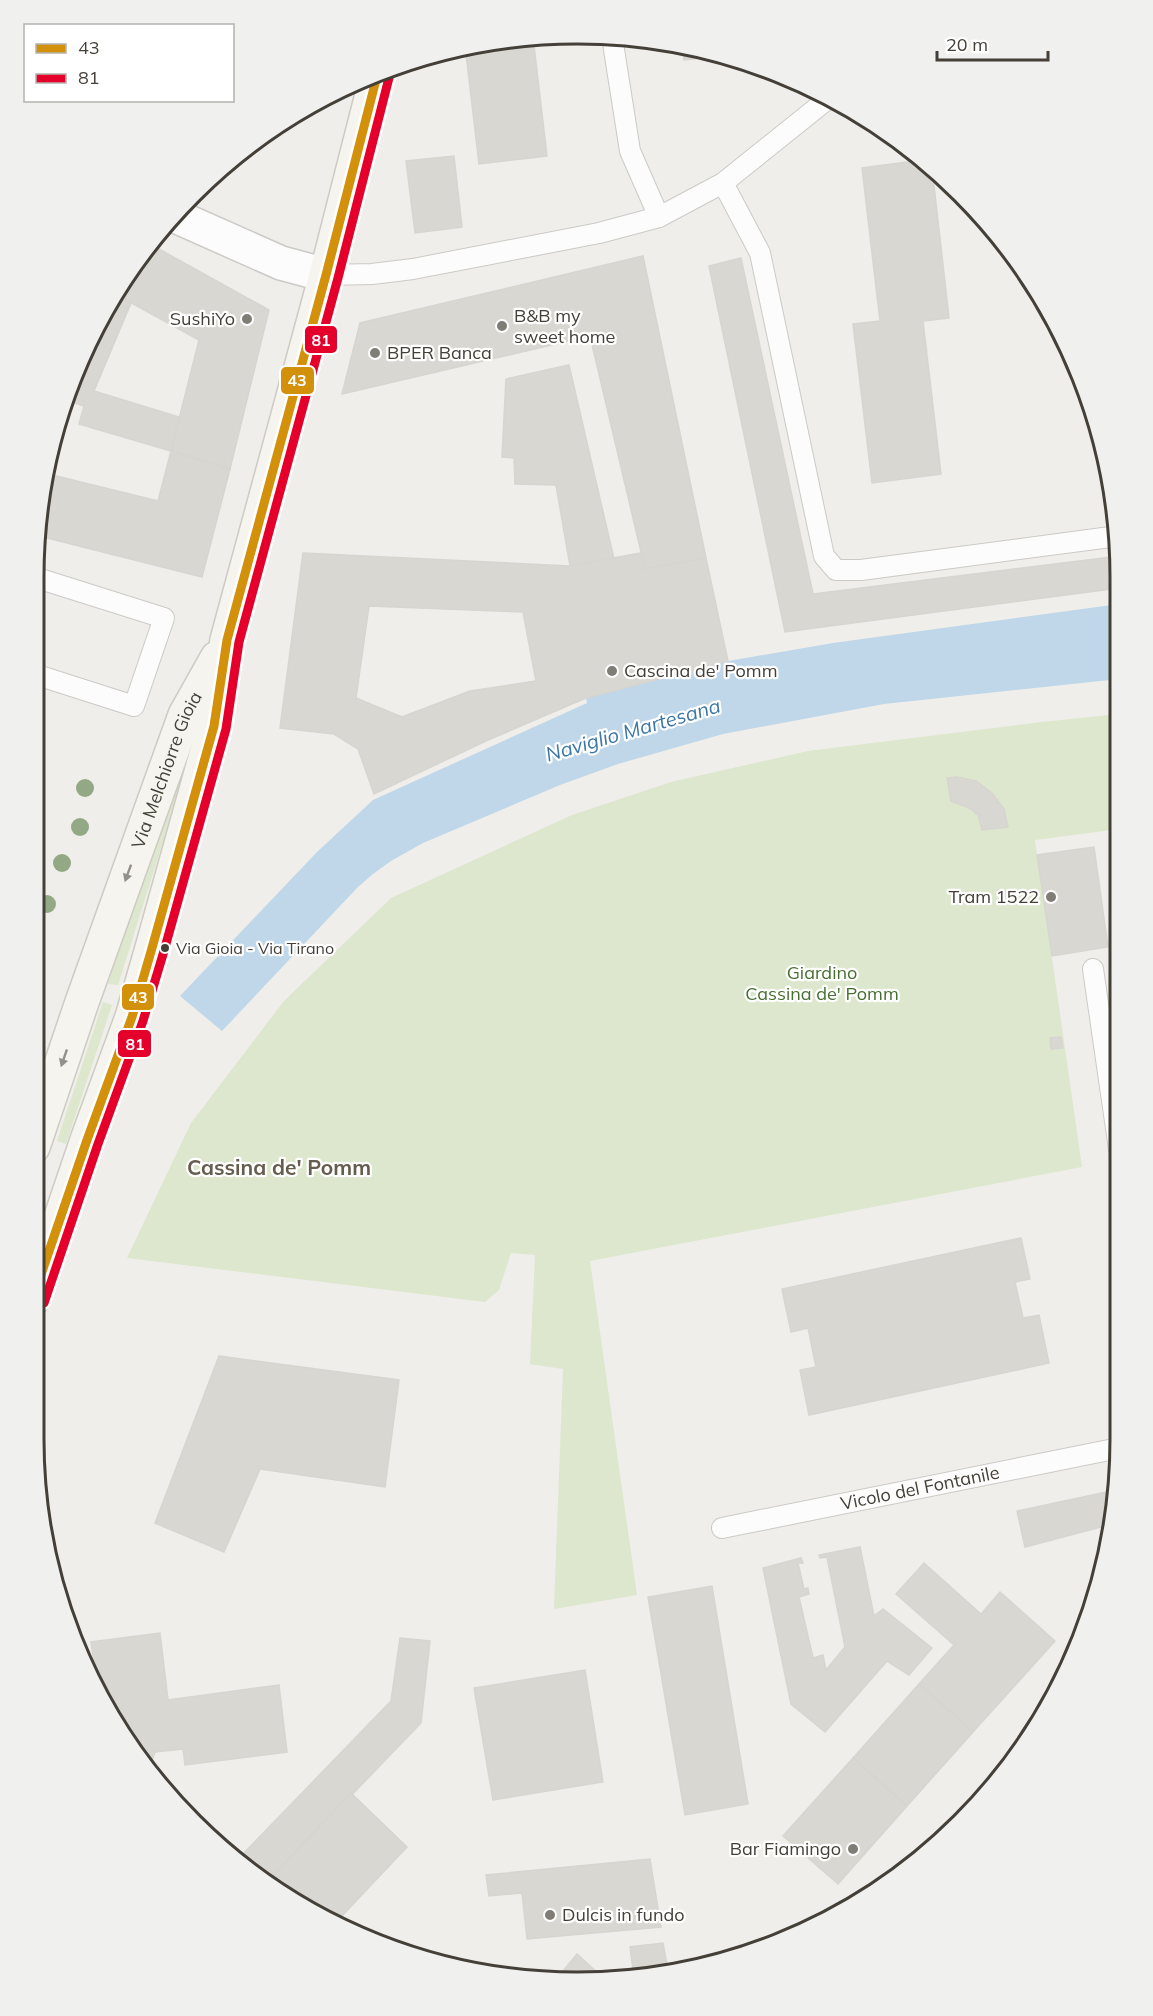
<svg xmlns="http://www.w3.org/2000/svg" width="1153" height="2016" viewBox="0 0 1153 2016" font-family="Mulish,sans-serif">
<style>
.green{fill:#dce7cd}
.water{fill:#bfd7e9}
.building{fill:#d9d7d2;stroke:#d7d5d0;stroke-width:1.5;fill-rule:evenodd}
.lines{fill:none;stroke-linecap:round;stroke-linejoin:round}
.lane-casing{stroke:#cbcac6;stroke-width:22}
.street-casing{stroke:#cbcac6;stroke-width:36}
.secondary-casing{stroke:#cdcbc2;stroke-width:36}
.lane{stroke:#fdfcfc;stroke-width:20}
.street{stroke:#fdfcfc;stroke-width:33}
.secondary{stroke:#f5f4ef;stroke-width:33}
.bus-1-casing{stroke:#fff;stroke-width:14}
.bus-2-casing{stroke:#fff;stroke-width:14}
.bus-1{stroke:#d3910b;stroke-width:9}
.bus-2{stroke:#e4002b;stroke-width:9}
.tree{fill:#93a884}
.oneway{fill:#94908a}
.poi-dot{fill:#807c76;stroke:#fff;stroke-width:2}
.bus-dot{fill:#443f37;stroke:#fff;stroke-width:2}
.labels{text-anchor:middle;stroke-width:4.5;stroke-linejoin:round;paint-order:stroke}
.bus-label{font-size:16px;fill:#443f37;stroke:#fff;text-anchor:start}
.poi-label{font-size:18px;fill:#443f37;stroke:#fff;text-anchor:start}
.street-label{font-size:18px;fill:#443f37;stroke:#fff}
.park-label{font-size:18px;fill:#476f31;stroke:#fff}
.water-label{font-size:20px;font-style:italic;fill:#3c76a4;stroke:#fff}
.quarter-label{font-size:21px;font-weight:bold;fill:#665d4f;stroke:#fff}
.rim{fill:none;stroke:#443f37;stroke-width:3}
.line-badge{stroke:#fff;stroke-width:2}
.badge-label{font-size:16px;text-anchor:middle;font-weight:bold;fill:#fff}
</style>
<rect width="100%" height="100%" fill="#efeeea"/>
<!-- green -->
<g class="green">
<path d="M 1119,714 L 1119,829 L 1035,840 L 1082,1167 L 590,1261 L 637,1595 L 554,1609 L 563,1369 L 530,1364 L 535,1255 L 511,1253 L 499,1290 L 485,1302 L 127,1258 L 191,1123 L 284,1001 L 391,898 L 572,815 L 671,782 L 808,751 L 1042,722 Z"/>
<path d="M 185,740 L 194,743 L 118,985 L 108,984 Z"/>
<path d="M 103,1002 L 112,1005 L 66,1144 L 57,1141 Z"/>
</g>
<!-- water -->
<path class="water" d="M 1119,604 L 1119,679 L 884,704 L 723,734 L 618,764 L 560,785 L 423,843 L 391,861 L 373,874 L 358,887 L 222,1031 L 180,996 L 317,852 L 373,800 L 587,703 L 586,698 L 728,661 L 833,643 Z"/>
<!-- building -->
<g class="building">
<path d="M 533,37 L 547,156 L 479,164 L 465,45 Z"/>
<path d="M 682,43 L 723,56 L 684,60 Z"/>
<path d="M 454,156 L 462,227 L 415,233 L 406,161 Z"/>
<path d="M 922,160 L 932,168 L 949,318 L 923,321 L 941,474 L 872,483 L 853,324 L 880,321 L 862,168 Z"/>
<path d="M 150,244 L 269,310 L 230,469 L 171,451 L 199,340 L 115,294 L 124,275 Z"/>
<path d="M 643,256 L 706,558 L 645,569 L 590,336 L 342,394 L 360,323 Z"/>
<path d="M 741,258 L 813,594 L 1119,556 L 1119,588 L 785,632 L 709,266 Z"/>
<path d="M 115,294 L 131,303 L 94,391 L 179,417 L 171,451 L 79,424 L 84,406 L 63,399 Z"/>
<path d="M 569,365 L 614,559 L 570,566 L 556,485 L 515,484 L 514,458 L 502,457 L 506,379 Z"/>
<path d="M 171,451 L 230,469 L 202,577 L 35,535 L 48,474 L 158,501 Z"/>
<path d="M 303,553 L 570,566 L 640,553 L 645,569 L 706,558 L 728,661 L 586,698 L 488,740 L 374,794 L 358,749 L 334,734 L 280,728 ZM 369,606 L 523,612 L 536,681 L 470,691 L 402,717 L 356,698 Z"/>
<path d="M 957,777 L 976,781 L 992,793 L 1004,809 L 1008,827 L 982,830 L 978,815 L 971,809 L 951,801 L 947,778 Z"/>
<path d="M 1094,847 L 1108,947 L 1052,956 L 1037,855 Z"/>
<path d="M 1061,1037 L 1063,1048 L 1051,1049 L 1050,1038 Z"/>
<path d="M 1021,1238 L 1030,1279 L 1015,1282 L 1023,1318 L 1039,1315 L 1049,1363 L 809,1415 L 800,1370 L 816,1367 L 808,1328 L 791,1332 L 782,1289 Z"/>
<path d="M 219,1356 L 399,1380 L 385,1487 L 260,1469 L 224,1552 L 155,1523 Z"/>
<path d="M 1116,1490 L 1109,1525 L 1025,1547 L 1017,1511 Z"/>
<path d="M 860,1547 L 874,1616 L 883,1609 L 932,1648 L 909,1675 L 887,1661 L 825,1732 L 791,1704 L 763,1568 L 801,1558 L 803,1563 L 798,1563 L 804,1589 L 808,1588 L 809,1594 L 799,1597 L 813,1658 L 823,1655 L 826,1670 L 845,1647 L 827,1557 L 820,1558 L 819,1555 Z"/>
<path d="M 924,1563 L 981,1614 L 1000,1592 L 1055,1641 L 973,1732 L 919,1684 L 954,1645 L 896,1594 Z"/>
<path d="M 712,1586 L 748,1804 L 685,1815 L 648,1597 Z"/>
<path d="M 160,1633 L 168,1700 L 279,1685 L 287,1752 L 185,1765 L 183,1749 L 155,1752 L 148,1773 L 96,1678 L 91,1642 Z"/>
<path d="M 400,1638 L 430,1641 L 421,1723 L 267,1883 L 240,1857 L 391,1701 Z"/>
<path d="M 585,1670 L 603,1782 L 493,1800 L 474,1688 Z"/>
<path d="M 919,1684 L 973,1732 L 907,1806 L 853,1758 Z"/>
<path d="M 853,1758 L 907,1806 L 838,1884 L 783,1836 Z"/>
<path d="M 351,1793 L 407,1847 L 338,1920 L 274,1891 L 266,1883 Z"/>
<path d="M 650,1859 L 661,1927 L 527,1939 L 522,1893 L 489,1896 L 486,1875 Z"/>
<path d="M 663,1943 L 668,1971 L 634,1977 L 630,1947 Z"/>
<path d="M 577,1954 L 600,1975 L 595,1980 L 558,1977 Z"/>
</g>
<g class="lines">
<!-- lane casing -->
<g class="lane-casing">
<g id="lane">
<path d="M 612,37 L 630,151 L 659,217"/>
<path d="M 723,183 L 760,253 L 824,556 L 836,570 L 861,570 L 1118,536"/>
<path d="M 326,275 L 372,274 L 413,269 L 599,233 L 659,217 L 723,183 L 829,98"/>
<path d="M 34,674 L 134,706 L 164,618 L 34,577"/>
<path d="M 1093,969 L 1119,1149"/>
<path id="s1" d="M 722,1528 L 1119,1448"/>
</g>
</g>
<!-- street casing -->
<g class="street-casing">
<path id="street" d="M 173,215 L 281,263 L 326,275"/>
</g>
<!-- secondary casing -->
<g class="secondary-casing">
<g id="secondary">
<path id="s2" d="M 33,1147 L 82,1002 L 185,715 L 217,658"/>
<path d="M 33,1299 L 87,1140 L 132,1017 L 152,948 L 214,726 L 227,640 L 326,275 L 378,71"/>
</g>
</g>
<!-- lane -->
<use href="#lane" class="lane"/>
<!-- street -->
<use href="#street" class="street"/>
<!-- secondary -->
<use href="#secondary" class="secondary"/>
<!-- bus-1 casing -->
<g class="bus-1-casing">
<path id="bus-1" d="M 33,1298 L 87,1140 L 132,1017 L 152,948 L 214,726 L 227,640 L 326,275 L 378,72"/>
</g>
<!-- bus-2 casing -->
<g class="bus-2-casing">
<path id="bus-2" d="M 44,1303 L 98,1144 L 143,1021 L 164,951 L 226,729 L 239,642 L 338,278 L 390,74"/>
</g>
<!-- bus-1 -->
<use href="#bus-1" class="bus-1"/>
<!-- bus-2 -->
<use href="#bus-2" class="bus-2"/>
</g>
<!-- trees -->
<g class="tree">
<circle cx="85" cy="788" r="9"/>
<circle cx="80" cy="827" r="9"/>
<circle cx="62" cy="863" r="9"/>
<circle cx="47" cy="904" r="9"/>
</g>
<!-- one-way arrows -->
<defs><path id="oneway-solid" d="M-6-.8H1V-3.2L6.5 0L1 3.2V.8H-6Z" transform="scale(1.5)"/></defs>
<g class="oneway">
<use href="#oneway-solid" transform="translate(128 873) rotate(110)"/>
<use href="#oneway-solid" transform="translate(64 1058) rotate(109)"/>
</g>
<!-- markers -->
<g class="poi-dot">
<circle cx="247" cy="319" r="6"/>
<circle cx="502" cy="326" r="6"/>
<circle cx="375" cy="353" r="6"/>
<circle cx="612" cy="671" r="6"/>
<circle cx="1051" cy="897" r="6"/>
<circle cx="853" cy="1849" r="6"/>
<circle cx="550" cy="1915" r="6"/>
</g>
<circle class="bus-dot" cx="165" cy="948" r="5"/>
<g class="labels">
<!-- bus labels -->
<g class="bus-label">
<text x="176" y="954">Via Gioia - Via Tirano</text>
</g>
<!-- poi labels -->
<g class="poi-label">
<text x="514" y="322">B&amp;B my<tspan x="514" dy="21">sweet home</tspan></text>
<text x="235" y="325" text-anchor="end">SushiYo</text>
<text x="387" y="359">BPER Banca</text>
<text x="624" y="677">Cascina de' Pomm</text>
<text x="1039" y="903" text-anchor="end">Tram 1522</text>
<text x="841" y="1855" text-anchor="end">Bar Fiamingo</text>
<text x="562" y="1921">Dulcis in fundo</text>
</g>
<!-- street labels -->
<g class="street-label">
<text dy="6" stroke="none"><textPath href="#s2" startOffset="400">Via Melchiorre Gioia</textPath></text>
<text dy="6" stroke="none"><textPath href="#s1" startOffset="202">Vicolo del Fontanile</textPath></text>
</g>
<!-- park labels -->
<g class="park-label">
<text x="822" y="979">Giardino<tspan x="822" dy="21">Cassina de' Pomm</tspan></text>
</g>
<!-- water labels -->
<g class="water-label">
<text transform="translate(633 730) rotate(-16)" y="7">Naviglio Martesana</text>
</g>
<!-- quarter labels -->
<g class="quarter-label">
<text x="279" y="1175">Cassina de' Pomm</text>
</g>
</g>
<!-- crop -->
<path d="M0 0H1153V2016H0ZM577 44H577A533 533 0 0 1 1110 577V1439A533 533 0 0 1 577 1972H577A533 533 0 0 1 44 1439V577A533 533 0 0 1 577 44Z" fill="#f0f0ef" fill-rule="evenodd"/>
<path class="rim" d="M577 44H577A533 533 0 0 1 1110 577V1439A533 533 0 0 1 577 1972H577A533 533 0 0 1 44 1439V577A533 533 0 0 1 577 44Z"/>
<g class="line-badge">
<rect x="304" y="325" width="34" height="29" rx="6" fill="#e4002b"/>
<rect x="280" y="366" width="35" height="29" rx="6" fill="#d3910b"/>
<rect x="121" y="983" width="34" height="28" rx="6" fill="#d3910b"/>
<rect x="117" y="1029" width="35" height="29" rx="6" fill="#e4002b"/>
</g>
<g class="badge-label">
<text x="321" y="346">81</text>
<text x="297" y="386">43</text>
<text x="138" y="1003">43</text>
<text x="135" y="1050">81</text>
</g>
<!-- legend -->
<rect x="24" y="24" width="210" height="78" fill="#ffffff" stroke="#b4b2af" stroke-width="1.5"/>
<rect x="36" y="44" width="30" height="9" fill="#d3910b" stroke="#b4b2af" stroke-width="1.5"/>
<text x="78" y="54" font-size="18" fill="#443f37">43</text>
<rect x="36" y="74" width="30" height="9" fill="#e4002b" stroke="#b4b2af" stroke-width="1.5"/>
<text x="78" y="84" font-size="18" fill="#443f37">81</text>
<!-- scale -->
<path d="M937 51v9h111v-9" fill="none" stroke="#443f37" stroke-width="3"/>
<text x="946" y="51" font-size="18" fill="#443f37" stroke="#ffffff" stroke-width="4.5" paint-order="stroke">20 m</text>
</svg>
